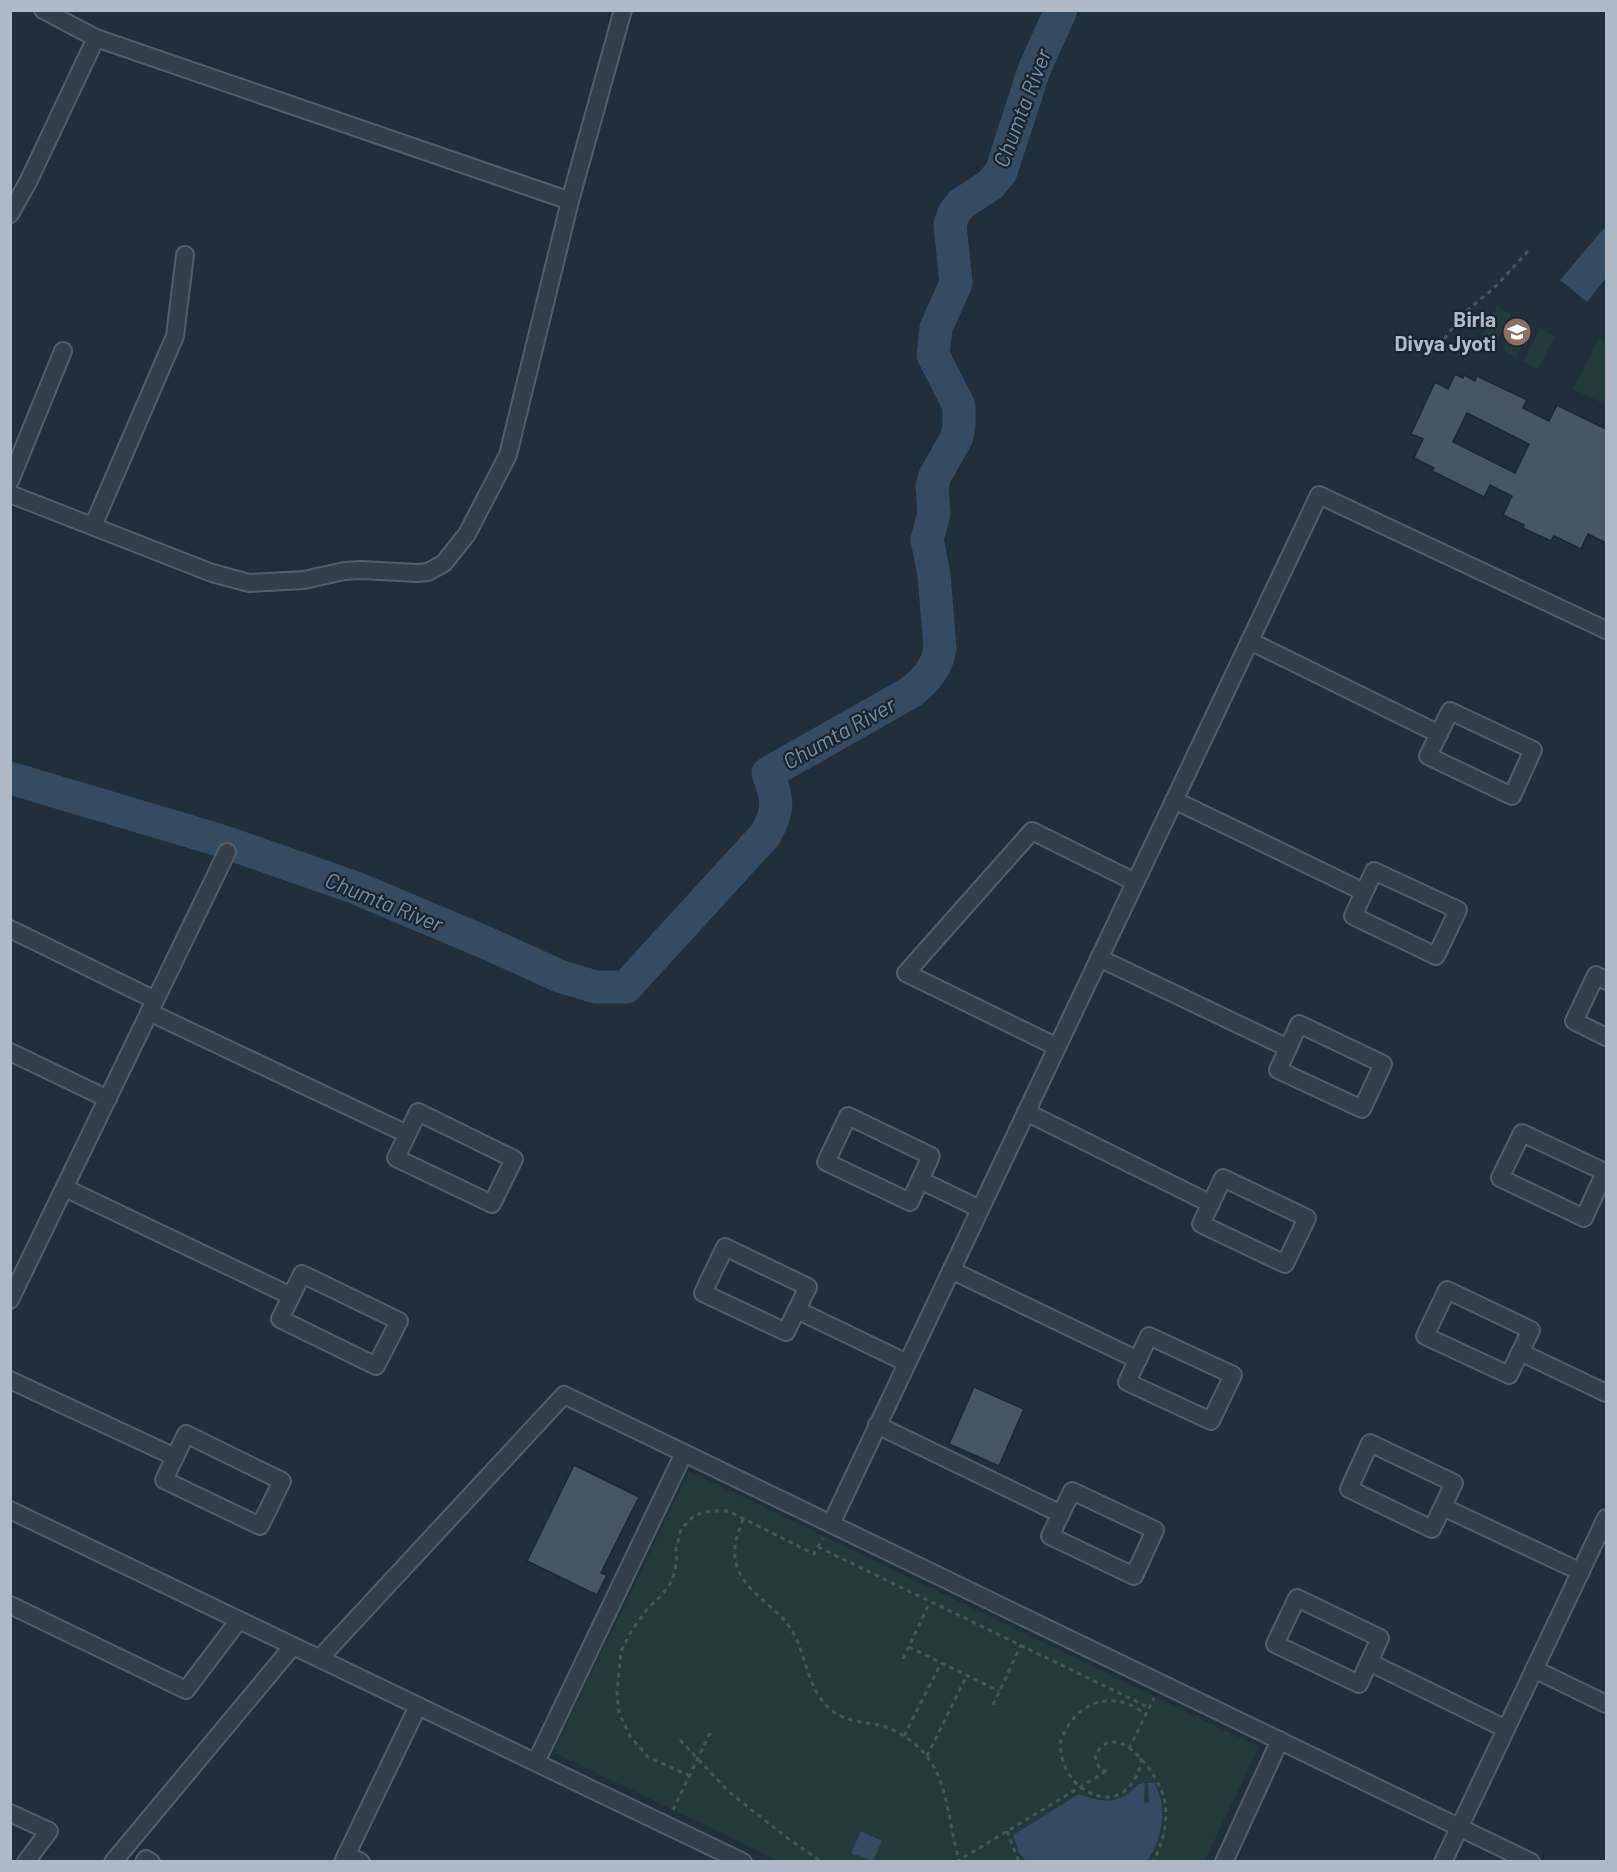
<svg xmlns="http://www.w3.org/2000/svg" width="1617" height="1872" viewBox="0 0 1617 1872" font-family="Barlow,sans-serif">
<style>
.green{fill:#233a3b}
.water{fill:#354b61}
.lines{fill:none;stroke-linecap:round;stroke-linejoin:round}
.river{stroke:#354b61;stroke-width:33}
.building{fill:#485563;stroke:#1d2731;stroke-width:1.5;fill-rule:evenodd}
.street-casing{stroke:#535d68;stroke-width:20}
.path{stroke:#415758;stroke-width:3;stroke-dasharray:4.5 4.5;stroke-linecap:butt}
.street{stroke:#353f4a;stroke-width:16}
.labels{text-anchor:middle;stroke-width:4.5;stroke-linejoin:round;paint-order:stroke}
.poi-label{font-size:21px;font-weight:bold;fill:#b0bac6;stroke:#1b252f;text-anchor:end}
.water-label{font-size:22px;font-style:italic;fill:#708eaa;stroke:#1b252f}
</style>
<rect width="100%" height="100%" fill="#222e3a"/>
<!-- green -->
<g class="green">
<path d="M 1497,307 L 1511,314 L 1495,345 L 1481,338 Z"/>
<path d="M 1518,318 L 1533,325 L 1517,357 L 1502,350 Z"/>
<path d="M 1540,329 L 1555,336 L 1538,369 L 1523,361 Z"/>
<path d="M 1599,339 L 1606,343 L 1606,405 L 1573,389 Z"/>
<path d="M 689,1471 L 1259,1747 L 1204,1862 L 779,1861 L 553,1752 Z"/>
</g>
<!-- water -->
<g class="water">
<path d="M 1604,228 L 1606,230 L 1606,278 L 1587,302 L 1560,280 Z"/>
<path d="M 1145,1783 L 1144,1803 L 1149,1802 L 1148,1783 L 1154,1783 C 1169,1807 1162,1840 1147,1861 L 1026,1861 L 1019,1853 L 1013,1835 L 1079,1794 C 1102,1804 1122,1804 1138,1784 Z"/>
<path d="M 861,1831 L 882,1841 L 873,1861 L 851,1853 Z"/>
</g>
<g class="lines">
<!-- river -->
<path class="river" d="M 10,778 L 222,841 L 356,888 L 489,944 L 559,976 L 596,987 L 626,987 L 765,835 C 780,809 778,800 768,773 L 911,692 C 926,680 937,668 940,648 L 934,575 L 927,539 L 934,514 L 932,486 L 935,476 L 957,437 L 959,425 L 959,406 L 933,355 L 936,328 L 956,283 L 950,225 L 954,213 L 961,204 L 990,185 L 1001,172 L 1034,70 L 1061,10"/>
</g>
<!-- building -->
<g class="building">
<path d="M 1455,374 L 1463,378 L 1464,375 L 1475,381 L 1477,376 L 1527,400 L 1523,408 L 1549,421 L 1557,405 L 1606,429 L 1606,543 L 1588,534 L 1581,549 L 1554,536 L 1551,541 L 1523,528 L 1524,525 L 1503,515 L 1512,496 L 1490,485 L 1484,497 L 1432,471 L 1434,468 L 1414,458 L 1423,439 L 1411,434 L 1435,382 L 1448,389 ZM 1467,413 L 1529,444 L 1515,473 L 1453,442 Z"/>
<path d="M 974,1387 L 1024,1409 L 999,1466 L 949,1444 Z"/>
<path d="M 574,1465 L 639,1497 L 601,1573 L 607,1575 L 597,1595 L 527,1561 Z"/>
</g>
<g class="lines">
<!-- street casing -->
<g class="street-casing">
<g id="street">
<path d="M 43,10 L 96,38 L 570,201"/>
<path d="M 10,214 L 28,182 L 96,38"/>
<path d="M 10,481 L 63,351"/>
<path d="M 10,494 L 212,573 L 249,583 L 304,580 L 344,571 L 361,570 L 417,573 L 428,572 L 444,563 L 467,534 L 508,455 L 570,201 L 623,10"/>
<path d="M 93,526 L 175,336 L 185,255"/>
<path d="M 1250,641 L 1439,734"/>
<path d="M 1450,711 L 1533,750 L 1512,796 L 1428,756 Z"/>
<path d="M 1174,800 L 1364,892"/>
<path d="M 1374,871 L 1458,910 L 1436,956 L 1353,916 Z"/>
<path d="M 10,929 L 155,1000"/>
<path d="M 1099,958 L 1288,1048"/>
<path d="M 1606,981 L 1596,975 L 1574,1021 L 1606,1037"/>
<path d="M 149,1012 L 407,1134"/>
<path d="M 1299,1024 L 1383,1064 L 1362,1109 L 1278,1070 Z"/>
<path d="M 1057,1047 L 906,973 L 1032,831 L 1135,882"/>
<path d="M 10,1052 L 108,1099"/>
<path d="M 418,1112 L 514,1159 L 492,1204 L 396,1158 Z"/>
<path d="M 1026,1112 L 1211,1204"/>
<path d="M 848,1116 L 931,1156 L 910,1202 L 826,1162 Z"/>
<path d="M 1522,1133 L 1605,1172 L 1584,1218 L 1500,1178 Z"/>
<path d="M 1223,1178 L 1307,1218 L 1285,1264 L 1201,1224 Z"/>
<path d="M 920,1180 L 980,1209"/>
<path d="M 65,1188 L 291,1296"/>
<path d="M 725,1247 L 808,1287 L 786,1332 L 703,1293 Z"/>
<path d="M 951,1270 L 1138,1360"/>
<path d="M 302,1274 L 399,1321 L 376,1366 L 280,1319 Z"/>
<path d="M 1447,1290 L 1531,1330 L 1509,1375 L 1425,1336 Z"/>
<path d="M 10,1300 L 227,852"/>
<path d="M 797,1310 L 907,1363"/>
<path d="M 1149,1336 L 1233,1375 L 1211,1421 L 1127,1382 Z"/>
<path d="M 1520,1352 L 1606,1393"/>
<path d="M 10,1380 L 175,1457"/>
<path d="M 877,1425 L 1061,1514"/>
<path d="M 186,1434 L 282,1481 L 260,1526 L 164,1480 Z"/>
<path d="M 1370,1443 L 1454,1483 L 1432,1529 L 1349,1489 Z"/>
<path d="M 1072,1491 L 1155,1530 L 1134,1576 L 1050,1536 Z"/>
<path d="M 1443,1507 L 1581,1572"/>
<path d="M 10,1510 L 743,1862"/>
<path d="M 831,1524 L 1319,495 L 1606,630"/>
<path d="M 1297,1598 L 1380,1638 L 1359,1684 L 1275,1644 Z"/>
<path d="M 10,1605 L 186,1690 L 239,1620"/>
<path d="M 320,1658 L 564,1395 L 1531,1862"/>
<path d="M 1369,1662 L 1506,1729"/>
<path d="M 1534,1669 L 1606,1704"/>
<path d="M 536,1762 L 684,1453"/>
<path d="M 10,1813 L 49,1831 L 26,1862"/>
<path d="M 346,1855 L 361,1862"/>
<path d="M 113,1862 L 293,1646"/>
<path d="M 144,1862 L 146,1859 L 151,1862"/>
<path d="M 343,1862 L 418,1706"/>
<path d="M 1224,1862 L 1280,1740"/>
<path d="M 1443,1862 L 1606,1518"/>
</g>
</g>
<!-- path -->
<g class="path">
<path d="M 1439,346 L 1463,314 L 1494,288 L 1531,248"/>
<path d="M 743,1519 C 738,1533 732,1548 736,1563 C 743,1591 773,1604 789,1626 C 808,1653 804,1686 831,1710 C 845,1722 867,1722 883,1726 C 899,1731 918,1744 928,1758 C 950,1788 948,1827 960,1862"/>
<path d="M 818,1547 L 1150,1708"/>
<path d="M 909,1647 L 999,1691"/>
<path d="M 903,1659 L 930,1602"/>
<path d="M 993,1705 L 1021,1645"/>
<path d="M 904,1736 L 941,1663"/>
<path d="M 680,1740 L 729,1792 L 786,1837 L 822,1862"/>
<path d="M 1129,1749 L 1154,1698"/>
<path d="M 927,1756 L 967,1675"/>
<path d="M 1141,1758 C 1141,1772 1133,1785 1122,1793 C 1113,1798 1104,1798 1095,1795 C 1073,1788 1058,1763 1061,1740 C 1062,1736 1065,1732 1067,1728 C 1078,1708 1098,1697 1121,1702 C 1130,1703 1139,1710 1146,1714"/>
<path d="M 1107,1771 L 1100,1770 L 1095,1756 C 1116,1714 1161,1777 1165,1802 C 1168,1823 1163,1843 1153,1862"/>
<path d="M 690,1776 L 648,1757 L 630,1736 L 619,1713 L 617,1693 L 621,1651 L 632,1630 L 648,1608 L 661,1596 L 672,1581 L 677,1561 L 676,1549 L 681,1529 L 695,1515 L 711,1511 L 728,1511 L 814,1554 L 823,1538"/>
<path d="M 673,1810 L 710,1733"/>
<path d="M 1007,1831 L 1019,1862"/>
<path d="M 956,1862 L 1105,1772"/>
</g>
<!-- street -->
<use href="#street" class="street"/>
</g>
<!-- icons -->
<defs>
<g id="school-disc" transform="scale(1.5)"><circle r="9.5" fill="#8d6e63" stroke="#1b252f"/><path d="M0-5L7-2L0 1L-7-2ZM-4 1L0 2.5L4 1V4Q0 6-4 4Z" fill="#fff"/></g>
</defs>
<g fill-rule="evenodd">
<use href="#school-disc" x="1517" y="332"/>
</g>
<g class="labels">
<!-- poi labels -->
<g class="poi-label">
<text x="1496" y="327">Birla<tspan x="1496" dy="24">Divya Jyoti</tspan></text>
</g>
<!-- water labels -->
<g class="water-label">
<text transform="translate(1022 108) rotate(-69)" y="8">Chumta River</text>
<text transform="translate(839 733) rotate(-29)" y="8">Chumta River</text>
<text transform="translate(384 902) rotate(22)" y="8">Chumta River</text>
</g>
</g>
<!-- border -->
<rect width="1617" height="1872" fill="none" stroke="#b0bac6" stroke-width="24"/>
</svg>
